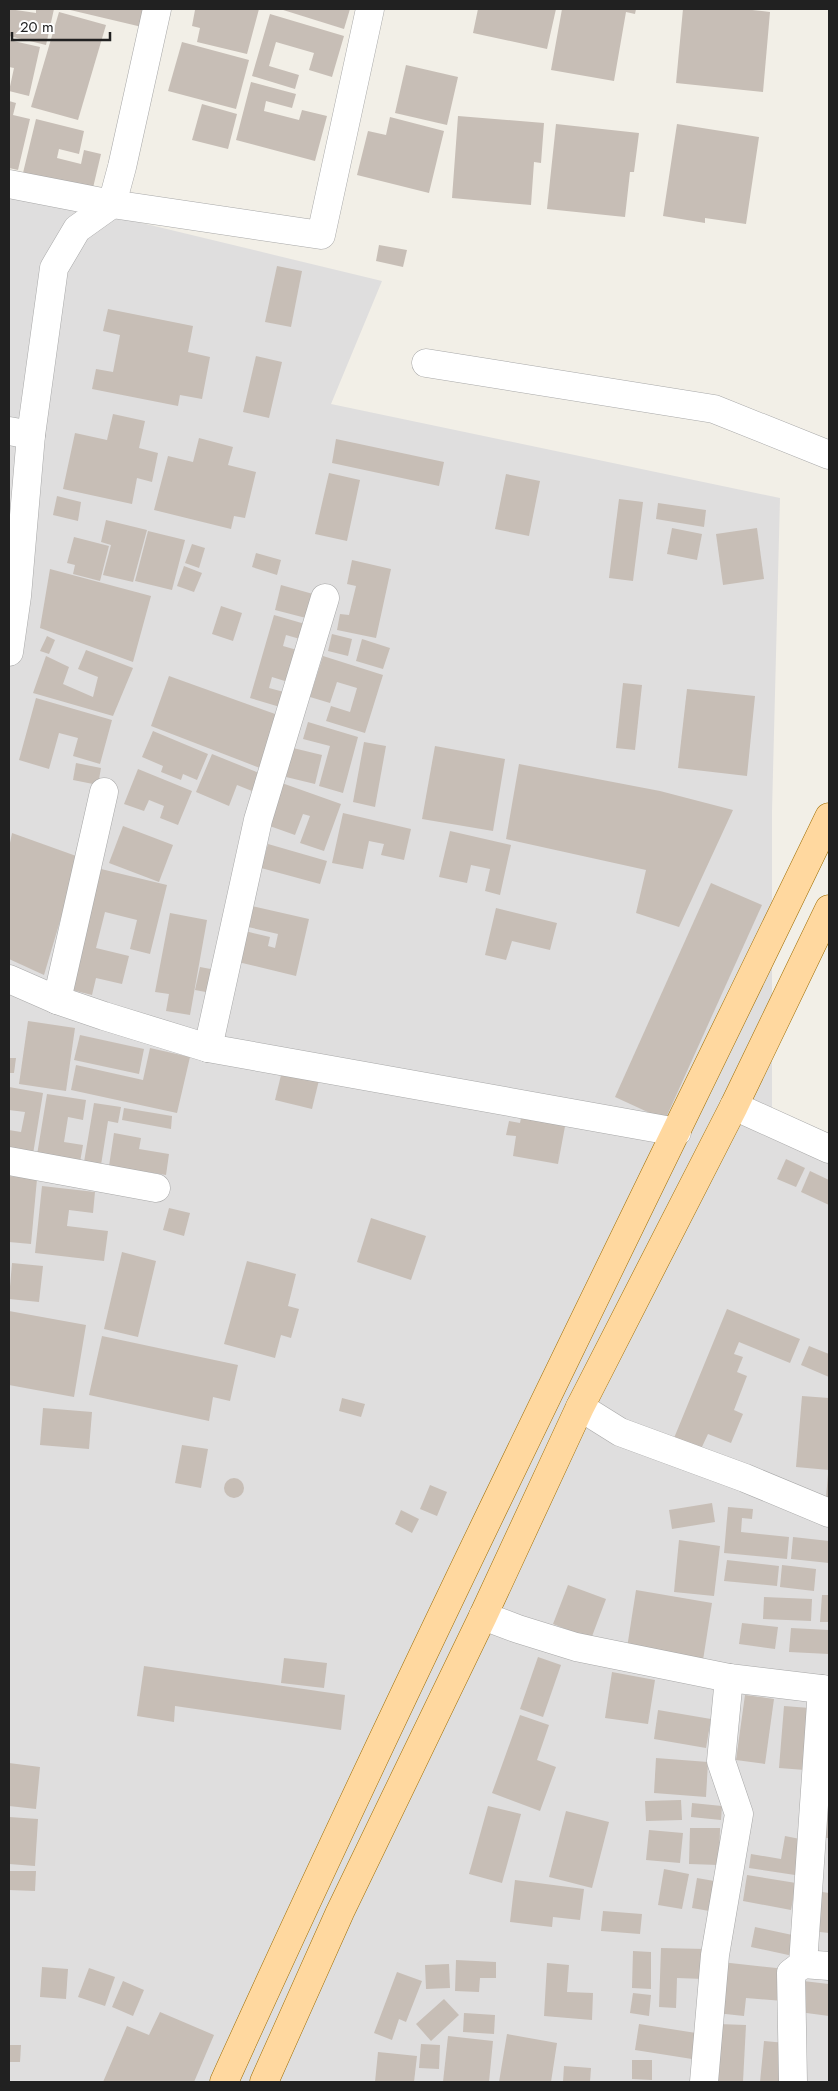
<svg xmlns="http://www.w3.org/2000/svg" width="838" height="2091" viewBox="0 0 838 2091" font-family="Jost,sans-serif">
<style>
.residential{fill:#dfdede}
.building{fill:#c7beb6}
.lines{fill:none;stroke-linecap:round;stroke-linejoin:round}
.minor-casing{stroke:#a8a8a8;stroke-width:29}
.primary-casing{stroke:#9e6d00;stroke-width:29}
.minor{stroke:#fff;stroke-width:28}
.primary{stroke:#ffd89f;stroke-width:28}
</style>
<rect width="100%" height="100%" fill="#f2efe7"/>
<!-- residential -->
<path class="residential" d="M 9,191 L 382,281 L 331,404 L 780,498 L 772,811 L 772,1128 L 829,1158 L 829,2082 L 9,2082 Z"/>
<!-- building -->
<g class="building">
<path d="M 9,9 L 36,13 L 36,9 L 54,9 L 46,45 L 9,36 Z"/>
<path d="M 66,9 L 146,9 L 142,27 Z"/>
<path d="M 191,9 L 259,9 L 247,54 L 197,42 L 200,28 L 192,26 L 195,10 Z"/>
<path d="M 280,9 L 350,9 L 344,29 Z"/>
<path d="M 478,9 L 556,9 L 547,49 L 473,33 Z"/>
<path d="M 562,9 L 636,9 L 635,14 L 626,12 L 614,81 L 551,70 Z"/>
<path d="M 683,9 L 743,9 L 770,12 L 763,92 L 676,83 Z"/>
<path d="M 59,12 L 106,25 L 78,120 L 31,107 Z"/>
<path d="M 270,14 L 344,36 L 332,77 L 309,70 L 314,53 L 276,42 L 269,66 L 299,75 L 295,89 L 252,76 Z"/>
<path d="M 9,40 L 40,47 L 29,96 L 9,91 L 14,68 L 9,67 Z"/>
<path d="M 182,42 L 249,60 L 236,109 L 168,91 Z"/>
<path d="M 406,65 L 458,77 L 447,125 L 395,113 Z"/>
<path d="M 251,82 L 296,94 L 292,108 L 266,101 L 264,111 L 299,120 L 302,110 L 327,116 L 315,161 L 236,140 Z"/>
<path d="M 9,101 L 16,103 L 13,115 L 30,119 L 18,170 L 9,168 Z"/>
<path d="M 202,104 L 237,114 L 228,149 L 192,140 Z"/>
<path d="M 458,116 L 544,123 L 541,163 L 534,162 L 531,205 L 452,198 Z"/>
<path d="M 390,117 L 444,131 L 429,193 L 357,175 L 368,131 L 386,135 Z"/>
<path d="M 36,119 L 84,131 L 79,154 L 59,149 L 57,158 L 81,164 L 84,150 L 101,154 L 92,192 L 22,177 Z"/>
<path d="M 556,124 L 639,133 L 634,172 L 630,172 L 625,217 L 547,209 Z"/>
<path d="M 677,124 L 759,137 L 746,224 L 705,218 L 705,223 L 663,216 Z"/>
<path d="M 379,245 L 407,250 L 403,267 L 376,261 Z"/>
<path d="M 277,266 L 302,271 L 291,327 L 265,322 Z"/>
<path d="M 108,309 L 193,326 L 188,352 L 210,357 L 202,399 L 180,395 L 178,406 L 92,389 L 96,369 L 113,372 L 120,335 L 103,331 Z"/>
<path d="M 256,356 L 282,362 L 269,418 L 243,412 Z"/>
<path d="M 113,414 L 145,421 L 139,448 L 158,453 L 152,482 L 137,478 L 132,504 L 63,489 L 75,433 L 107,440 Z"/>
<path d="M 199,438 L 233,447 L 228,465 L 256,472 L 245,518 L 234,516 L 231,529 L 154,510 L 168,456 L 193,462 Z"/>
<path d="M 336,439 L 444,462 L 439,486 L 332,463 Z"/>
<path d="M 329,473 L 360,480 L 347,541 L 315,534 Z"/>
<path d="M 506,474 L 540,481 L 529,536 L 495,529 Z"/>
<path d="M 57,496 L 81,502 L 78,521 L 53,515 Z"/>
<path d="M 619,499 L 643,502 L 633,581 L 609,578 Z"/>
<path d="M 658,503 L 706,510 L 704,527 L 656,519 Z"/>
<path d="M 106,520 L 147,530 L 133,582 L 103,575 L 111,545 L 101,542 Z"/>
<path d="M 672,528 L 702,534 L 697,560 L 667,554 Z"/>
<path d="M 757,528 L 764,579 L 723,585 L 716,534 Z"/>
<path d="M 148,531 L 185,540 L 172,590 L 135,581 Z"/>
<path d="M 74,537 L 109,546 L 100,581 L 73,574 L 75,565 L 67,563 Z"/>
<path d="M 192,544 L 205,548 L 199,568 L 185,563 Z"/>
<path d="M 256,553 L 281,560 L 277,575 L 252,567 Z"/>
<path d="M 352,560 L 391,569 L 376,638 L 337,630 L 340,614 L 349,615 L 356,586 L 347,584 Z"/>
<path d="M 184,566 L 202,573 L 194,592 L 177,586 Z"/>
<path d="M 50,569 L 151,596 L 133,662 L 40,628 Z"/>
<path d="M 281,585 L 313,594 L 306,618 L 275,610 Z"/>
<path d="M 221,606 L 242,613 L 233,641 L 212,634 Z"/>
<path d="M 274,615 L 305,624 L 300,639 L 286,635 L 283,646 L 297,650 L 288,682 L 272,677 L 269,688 L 284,692 L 280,707 L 250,698 Z"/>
<path d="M 332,634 L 352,639 L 348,656 L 328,651 Z"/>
<path d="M 47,636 L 55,640 L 49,654 L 40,651 Z"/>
<path d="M 362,639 L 390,648 L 383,669 L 356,661 Z"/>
<path d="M 86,650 L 133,668 L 113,716 L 33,693 L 46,656 L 69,667 L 63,684 L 93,697 L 98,677 L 78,669 Z"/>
<path d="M 323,656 L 383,675 L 365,733 L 326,721 L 331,706 L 350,712 L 357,688 L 337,682 L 330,703 L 310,697 Z"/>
<path d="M 169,676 L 278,715 L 260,768 L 151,726 Z"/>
<path d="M 623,683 L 642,685 L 635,750 L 616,748 Z"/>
<path d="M 687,689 L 755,696 L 747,776 L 678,768 Z"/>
<path d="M 36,698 L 112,720 L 100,764 L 73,756 L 78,738 L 59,733 L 49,769 L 19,760 Z"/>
<path d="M 308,722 L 358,737 L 343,793 L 319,786 L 330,746 L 303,739 Z"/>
<path d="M 153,731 L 208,754 L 197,780 L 183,774 L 181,780 L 161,772 L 163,766 L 142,757 Z"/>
<path d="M 364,742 L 386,746 L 375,807 L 353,802 Z"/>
<path d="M 435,746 L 505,759 L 493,831 L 422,819 Z"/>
<path d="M 293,748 L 322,755 L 315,784 L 286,777 Z"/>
<path d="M 212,754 L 259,773 L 252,791 L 237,785 L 229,806 L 196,792 Z"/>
<path d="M 76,763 L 101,768 L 98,785 L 73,780 Z"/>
<path d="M 519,764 L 660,791 L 733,810 L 679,927 L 636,913 L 646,870 L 506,839 Z"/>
<path d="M 138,769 L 192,791 L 178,825 L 160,818 L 164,806 L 149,800 L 144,811 L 124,804 Z"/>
<path d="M 279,782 L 341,804 L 324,851 L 300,843 L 310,816 L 303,814 L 295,835 L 264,824 Z"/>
<path d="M 343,813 L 411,829 L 404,860 L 381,855 L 384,844 L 369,841 L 363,869 L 332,863 Z"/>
<path d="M 123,826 L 173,845 L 159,882 L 109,863 Z"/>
<path d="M 450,831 L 511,845 L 500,895 L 485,891 L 490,869 L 471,865 L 467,883 L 439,877 Z"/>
<path d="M 12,833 L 79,857 L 44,975 L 9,959 L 9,848 Z"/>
<path d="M 268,844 L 327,861 L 320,884 L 261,868 Z"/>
<path d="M 101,869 L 167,885 L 150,954 L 130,949 L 137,920 L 105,912 L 96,948 L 129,956 L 122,984 L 96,978 L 92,995 L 72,990 Z"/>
<path d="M 711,883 L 762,905 L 665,1120 L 615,1097 Z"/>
<path d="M 252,906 L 309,919 L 296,976 L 238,962 L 245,931 L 270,937 L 268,946 L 275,948 L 278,934 L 248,927 Z"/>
<path d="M 496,908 L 557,923 L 550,950 L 512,941 L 506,960 L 485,955 Z"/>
<path d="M 170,913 L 207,920 L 190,1015 L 166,1011 L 169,994 L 155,992 Z"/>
<path d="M 200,967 L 216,970 L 211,993 L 195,990 Z"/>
<path d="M 28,1021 L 75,1028 L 66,1091 L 19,1084 Z"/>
<path d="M 80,1035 L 144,1049 L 139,1074 L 74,1060 Z"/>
<path d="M 150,1048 L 190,1057 L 177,1113 L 71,1090 L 76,1065 L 143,1080 Z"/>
<path d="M 9,1058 L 16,1058 L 14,1073 L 9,1073 Z"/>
<path d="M 282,1071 L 319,1080 L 312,1109 L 275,1100 Z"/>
<path d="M 9,1087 L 43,1093 L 33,1154 L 9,1150 L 9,1130 L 21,1132 L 25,1112 L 9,1110 Z"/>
<path d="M 47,1094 L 86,1100 L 83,1120 L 68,1117 L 64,1142 L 83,1145 L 80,1162 L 37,1155 Z"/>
<path d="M 94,1103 L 121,1107 L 118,1123 L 108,1121 L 101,1165 L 84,1162 Z"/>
<path d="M 124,1108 L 172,1116 L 171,1129 L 122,1120 Z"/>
<path d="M 522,1113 L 566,1121 L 558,1164 L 513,1156 L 516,1136 L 506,1135 L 509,1121 L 520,1123 Z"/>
<path d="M 114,1133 L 141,1138 L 139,1149 L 169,1154 L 166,1175 L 109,1166 Z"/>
<path d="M 786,1159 L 805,1168 L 796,1187 L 777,1179 Z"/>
<path d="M 810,1171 L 829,1180 L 829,1205 L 801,1192 Z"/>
<path d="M 9,1176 L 37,1179 L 31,1244 L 9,1242 Z"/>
<path d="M 42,1186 L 95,1192 L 93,1213 L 69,1210 L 67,1226 L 108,1231 L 104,1261 L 35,1253 Z"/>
<path d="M 169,1208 L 190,1213 L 184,1236 L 163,1230 Z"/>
<path d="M 371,1218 L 426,1236 L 411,1280 L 357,1262 Z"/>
<path d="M 122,1252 L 156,1261 L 138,1337 L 104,1329 Z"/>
<path d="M 247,1261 L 296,1274 L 288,1306 L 299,1309 L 291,1338 L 281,1335 L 275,1358 L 224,1344 Z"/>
<path d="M 12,1263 L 43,1266 L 39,1302 L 9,1299 Z"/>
<path d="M 727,1309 L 800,1339 L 790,1363 L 739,1342 L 734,1354 L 743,1357 L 737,1372 L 747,1376 L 734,1410 L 743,1414 L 731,1443 L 708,1434 L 701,1449 L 674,1438 Z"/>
<path d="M 9,1311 L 86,1325 L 74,1397 L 9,1385 Z"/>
<path d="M 102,1336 L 238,1365 L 230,1401 L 213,1397 L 209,1421 L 89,1395 Z"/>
<path d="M 809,1346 L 829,1354 L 829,1377 L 801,1365 Z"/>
<path d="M 802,1396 L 829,1398 L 829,1470 L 796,1467 Z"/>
<path d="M 342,1398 L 365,1404 L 361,1417 L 339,1411 Z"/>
<path d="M 43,1408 L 92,1412 L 89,1449 L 40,1445 Z"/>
<path d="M 182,1445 L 208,1449 L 201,1488 L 175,1483 Z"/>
<path d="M 828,1474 L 829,1474 L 829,1498 L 826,1498 Z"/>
<circle cx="234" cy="1488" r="10"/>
<path d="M 430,1485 L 447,1492 L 437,1516 L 420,1509 Z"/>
<path d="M 712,1503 L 715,1522 L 672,1529 L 669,1510 Z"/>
<path d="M 728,1507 L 753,1509 L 752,1519 L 742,1518 L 741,1532 L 789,1537 L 787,1559 L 724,1553 Z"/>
<path d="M 401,1510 L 419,1519 L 412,1533 L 395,1524 Z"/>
<path d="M 793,1537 L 829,1541 L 829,1563 L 791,1559 Z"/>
<path d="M 679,1540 L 720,1546 L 714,1596 L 674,1592 Z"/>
<path d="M 727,1560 L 779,1566 L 777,1586 L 724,1581 Z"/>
<path d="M 782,1565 L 816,1569 L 814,1591 L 780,1587 Z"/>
<path d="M 568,1585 L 606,1599 L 591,1639 L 553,1624 Z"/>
<path d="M 636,1590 L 712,1603 L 703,1660 L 627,1648 Z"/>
<path d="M 822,1595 L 829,1595 L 829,1622 L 820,1622 Z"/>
<path d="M 764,1597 L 812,1599 L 811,1621 L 763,1619 Z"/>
<path d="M 742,1623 L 778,1627 L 775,1649 L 739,1644 Z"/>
<path d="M 791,1628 L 829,1630 L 829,1654 L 789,1652 Z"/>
<path d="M 538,1657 L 561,1665 L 543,1717 L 520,1709 Z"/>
<path d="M 284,1658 L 327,1663 L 324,1688 L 281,1683 Z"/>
<path d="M 144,1666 L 345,1695 L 341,1730 L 175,1706 L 174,1722 L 137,1716 Z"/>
<path d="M 612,1672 L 655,1680 L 648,1724 L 605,1718 Z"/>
<path d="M 745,1695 L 774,1699 L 765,1764 L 736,1760 Z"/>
<path d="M 784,1706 L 810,1708 L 805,1770 L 779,1768 Z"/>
<path d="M 658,1710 L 711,1719 L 706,1748 L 654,1739 Z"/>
<path d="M 520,1715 L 549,1725 L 537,1760 L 556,1767 L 540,1811 L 492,1793 Z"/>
<path d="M 656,1758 L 708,1762 L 706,1797 L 654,1793 Z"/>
<path d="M 9,1763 L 40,1767 L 36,1809 L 9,1806 Z"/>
<path d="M 681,1800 L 682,1820 L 646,1821 L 645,1801 Z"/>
<path d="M 692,1803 L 722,1806 L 721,1820 L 691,1817 Z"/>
<path d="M 820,1803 L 829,1804 L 829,1838 L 819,1838 Z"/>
<path d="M 488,1806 L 521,1814 L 502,1883 L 469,1874 Z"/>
<path d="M 566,1811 L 609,1822 L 592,1888 L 549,1877 Z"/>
<path d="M 9,1817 L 38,1819 L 35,1866 L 9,1864 Z"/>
<path d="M 690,1828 L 720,1828 L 719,1865 L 689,1864 Z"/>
<path d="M 649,1830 L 683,1833 L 680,1863 L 646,1860 Z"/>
<path d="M 785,1836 L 800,1839 L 795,1875 L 749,1868 L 751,1854 L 781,1859 Z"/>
<path d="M 664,1869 L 689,1874 L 682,1909 L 658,1905 Z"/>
<path d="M 9,1871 L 36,1871 L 35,1891 L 9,1890 Z"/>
<path d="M 747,1875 L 796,1883 L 791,1910 L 743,1901 Z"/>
<path d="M 697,1878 L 720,1882 L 715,1912 L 692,1908 Z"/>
<path d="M 515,1880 L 584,1889 L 580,1920 L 553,1917 L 552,1927 L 510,1922 Z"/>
<path d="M 816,1891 L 829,1893 L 829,1933 L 811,1931 Z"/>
<path d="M 603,1911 L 642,1914 L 640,1934 L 601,1931 Z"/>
<path d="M 755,1927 L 797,1936 L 793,1956 L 751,1947 Z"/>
<path d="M 661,1948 L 705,1949 L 704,1979 L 677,1978 L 676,2008 L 659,2007 Z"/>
<path d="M 633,1951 L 651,1952 L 651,1989 L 632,1988 Z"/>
<path d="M 456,1960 L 496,1962 L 496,1978 L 480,1978 L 479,1992 L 455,1991 Z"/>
<path d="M 721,1962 L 786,1969 L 783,2001 L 746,1998 L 744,2016 L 716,2013 Z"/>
<path d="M 547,1963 L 569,1965 L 567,1992 L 593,1993 L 592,2020 L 544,2016 Z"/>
<path d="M 449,1964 L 450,1988 L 426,1989 L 425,1965 Z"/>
<path d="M 42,1967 L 68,1969 L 66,1999 L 40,1997 Z"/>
<path d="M 89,1968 L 115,1977 L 105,2006 L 78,1997 Z"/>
<path d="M 397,1972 L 422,1981 L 406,2022 L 399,2019 L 392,2040 L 374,2033 Z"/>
<path d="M 123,1981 L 144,1990 L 133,2016 L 112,2007 Z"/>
<path d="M 803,1981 L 829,1984 L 829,2016 L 799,2012 Z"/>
<path d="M 633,1993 L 651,1995 L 649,2016 L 630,2013 Z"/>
<path d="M 444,1999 L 459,2015 L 431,2041 L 416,2024 Z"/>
<path d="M 160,2012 L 214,2035 L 194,2082 L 103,2082 L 127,2026 L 149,2035 Z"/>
<path d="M 464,2013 L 495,2015 L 494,2034 L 463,2032 Z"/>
<path d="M 639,2024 L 696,2033 L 692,2059 L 635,2050 Z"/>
<path d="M 718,2024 L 746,2025 L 743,2082 L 715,2082 Z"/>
<path d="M 507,2034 L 557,2043 L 551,2082 L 499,2082 Z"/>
<path d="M 448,2036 L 493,2041 L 489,2082 L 443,2082 Z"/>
<path d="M 764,2041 L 786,2043 L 782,2082 L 760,2082 Z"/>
<path d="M 421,2044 L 440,2045 L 439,2069 L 419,2068 Z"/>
<path d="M 9,2045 L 21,2045 L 20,2062 L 9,2062 Z"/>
<path d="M 378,2052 L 417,2056 L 414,2082 L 375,2082 Z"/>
<path d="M 632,2060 L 652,2060 L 652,2080 L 632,2079 Z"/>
<path d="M 564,2066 L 591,2068 L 590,2082 L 563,2082 Z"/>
</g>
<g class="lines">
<!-- minor casing -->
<g class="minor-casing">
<g id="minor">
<path d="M 157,9 L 122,167 L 112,204 L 321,235 L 370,9"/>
<path d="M 9,184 L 112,204 L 77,229 L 54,268 L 31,435 L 17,596 L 9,652"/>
<path d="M 426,363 L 714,409 L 829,455"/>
<path d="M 9,431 L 31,435"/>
<path d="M 9,979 L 57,1000 L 104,1016 L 208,1048 L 677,1132"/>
<path d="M 57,1000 L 104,792"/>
<path d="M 208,1048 L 258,820 L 325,598"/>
<path d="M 734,1106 L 829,1149"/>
<path d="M 9,1161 L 156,1188"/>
<path d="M 580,1407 L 620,1432 L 745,1478 L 829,1513"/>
<path d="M 483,1616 L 518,1629 L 576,1647 L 729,1678 L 829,1690"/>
<path d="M 803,1964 L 829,1966"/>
<path d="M 704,2082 L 715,1955 L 739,1814 L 721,1761 L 729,1678"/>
<path d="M 793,2082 L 791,1973 L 803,1964 L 822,1689"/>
</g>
</g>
<!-- primary casing -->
<g class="primary-casing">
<g id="primary">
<path d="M 224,2082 C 417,1656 625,1238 829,817"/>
<path d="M 264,2082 L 340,1912 L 483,1616 L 580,1407 L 734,1106 L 829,909"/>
</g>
</g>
<!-- minor -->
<use href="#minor" class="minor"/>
<!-- primary -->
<use href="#primary" class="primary"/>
</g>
<!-- border -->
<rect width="838" height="2091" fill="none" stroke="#212121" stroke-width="20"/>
<!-- scale -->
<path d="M12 32v8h98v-8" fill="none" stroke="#212121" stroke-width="2.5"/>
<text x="20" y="32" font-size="15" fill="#212121" stroke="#ffffff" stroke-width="4" paint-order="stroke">20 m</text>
</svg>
